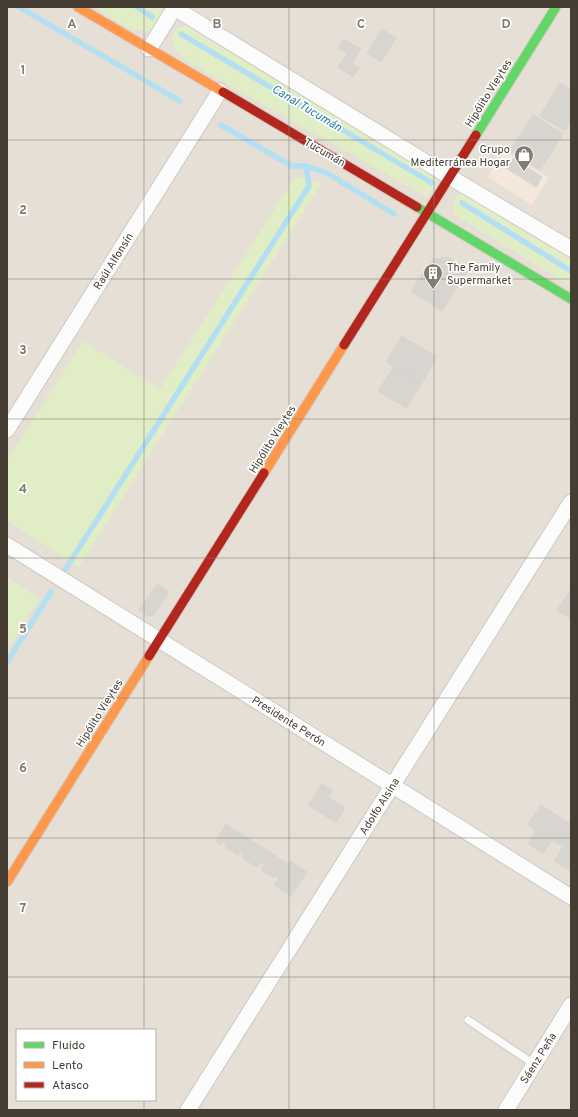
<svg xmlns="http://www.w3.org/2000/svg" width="578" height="1117" viewBox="0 0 578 1117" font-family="Overpass,sans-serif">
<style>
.residential{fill:#e5dfd5;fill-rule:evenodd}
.commercial{fill:#f5e7d9}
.green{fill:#e1edc5}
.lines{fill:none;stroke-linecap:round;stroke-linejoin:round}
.stream{stroke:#b3dff3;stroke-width:5.5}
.building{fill:#d8d4cf;stroke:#d9d4ce}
.lane-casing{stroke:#cdc9c4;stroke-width:9}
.street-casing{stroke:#cdc9c4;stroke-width:17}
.fast-casing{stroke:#d1ccbf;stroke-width:11}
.slow-casing{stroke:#d1ccbf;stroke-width:11}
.jam-casing{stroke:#d1ccbf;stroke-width:11}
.lane{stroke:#fdfcfc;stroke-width:7}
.street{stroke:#fdfcfc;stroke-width:15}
.fast{stroke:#63d668;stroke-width:9}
.slow{stroke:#ff974d;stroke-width:9}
.jam{stroke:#b3261e;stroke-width:9}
.grid{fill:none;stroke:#827b72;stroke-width:1;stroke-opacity:0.55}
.labels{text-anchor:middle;stroke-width:3.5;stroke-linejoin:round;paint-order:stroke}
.street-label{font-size:11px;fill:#473e33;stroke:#fff}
.poi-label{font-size:11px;fill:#473e33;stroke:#fff;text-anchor:end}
.water-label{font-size:12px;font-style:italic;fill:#1e7dae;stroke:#fff}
.grid-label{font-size:13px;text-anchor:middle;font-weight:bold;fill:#827b72;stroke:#fff;stroke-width:3.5;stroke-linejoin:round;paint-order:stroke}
</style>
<rect width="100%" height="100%" fill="#f0ede8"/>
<!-- residential -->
<path class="residential" d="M 7,7 L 571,7 L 571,1110 L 7,1110 ZM 17,1030 L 155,1030 L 155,1100 L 17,1100 Z"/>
<!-- commercial -->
<path class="commercial" d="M 504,150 L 549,178 L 532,205 L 488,177 Z"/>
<!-- green -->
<g class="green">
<path d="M 94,7 L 160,7 L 163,10 C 164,28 149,35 133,29 C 122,26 105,13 94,7 Z"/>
<path d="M 190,25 L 438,178 L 427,197 L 187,61 L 175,49 L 172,37 L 177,28 Z"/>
<path d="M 295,177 L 322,183 L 79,567 L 7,521 L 7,461 L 83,341 L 160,389 Z"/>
<path d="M 459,194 L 468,194 L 486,207 L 571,257 L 571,286 L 455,215 C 452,206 452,202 459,194 Z"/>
<path d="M 7,577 L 40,598 L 7,650 Z"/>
</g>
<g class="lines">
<!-- stream -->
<g class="stream">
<path d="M 19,7 L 180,101"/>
<path d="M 137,7 L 152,17"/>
<path d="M 181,34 L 432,183"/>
<path d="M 221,125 L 292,166 L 306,166 L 327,173 L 394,214"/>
<path d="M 462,203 L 571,271"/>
<path d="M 65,570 L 309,186 L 306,166"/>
<path d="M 7,662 L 51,592"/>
</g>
</g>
<!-- building -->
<g class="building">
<path d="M 382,29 L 396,38 L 381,62 L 367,53 Z"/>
<path d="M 344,39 L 361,49 L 352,63 L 359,68 L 353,77 L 338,67 L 347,53 L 338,48 Z"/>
<path d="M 560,83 L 571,90 L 571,122 L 565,131 L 540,116 Z"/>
<path d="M 533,115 L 563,134 L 540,170 L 510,151 Z"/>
<path d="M 513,158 L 542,177 L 536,187 L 506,168 Z"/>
<path d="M 448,257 L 468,271 L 455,290 L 425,270 L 432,260 Z"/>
<path d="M 425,270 L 455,290 L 442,311 L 411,291 Z"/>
<path d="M 402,336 L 437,357 L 422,383 L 386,362 Z"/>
<path d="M 394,366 L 422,383 L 406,408 L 378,391 Z"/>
<path d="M 157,584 L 169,592 L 154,615 L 148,616 L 139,610 Z"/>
<path d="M 571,589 L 571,619 L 557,610 Z"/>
<path d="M 322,784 L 332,790 L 328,797 L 345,808 L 336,823 L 308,805 Z"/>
<path d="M 541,805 L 571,824 L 571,871 L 554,861 L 563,847 L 552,840 L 543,853 L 528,844 L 536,831 L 527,825 Z"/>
<path d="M 226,824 L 288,864 L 279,877 L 275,875 L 274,878 L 261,870 L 264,865 L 260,863 L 257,867 L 242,858 L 244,854 L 241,852 L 238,855 L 225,847 L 227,844 L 223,841 L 221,845 L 216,841 Z"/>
<path d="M 290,861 L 307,872 L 291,896 L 274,885 Z"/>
</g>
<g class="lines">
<!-- lane casing -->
<g class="lane-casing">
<path id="lane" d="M 468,1020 L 534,1064"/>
</g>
<!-- street casing -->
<g class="street-casing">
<g id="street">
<path d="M 173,7 L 450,177 L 571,249"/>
<path d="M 149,49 L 175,7"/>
<path d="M 7,430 L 220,91"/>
<path d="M 7,545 L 571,897"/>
<path d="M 188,1110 L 571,502"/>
<path d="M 506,1110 L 571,1005"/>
</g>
</g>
<!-- fast casing -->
<g class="fast-casing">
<g id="fast">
<path d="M 476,135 L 556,7"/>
<path d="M 417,207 L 571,299"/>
</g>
</g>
<!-- slow casing -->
<g class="slow-casing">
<g id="slow">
<path d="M 78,7 L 223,92"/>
<path d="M 264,473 L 344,345"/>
<path d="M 7,882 L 149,656"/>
</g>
</g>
<!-- jam casing -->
<g class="jam-casing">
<g id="jam">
<path d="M 223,92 L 417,207"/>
<path d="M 344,345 L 476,135"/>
<path d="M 149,656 L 264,473"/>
</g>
</g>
<!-- lane -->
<use href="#lane" class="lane"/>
<!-- street -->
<use href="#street" class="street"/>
<!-- fast -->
<use href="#fast" class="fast"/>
<!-- slow -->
<use href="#slow" class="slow"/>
<!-- jam -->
<use href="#jam" class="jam"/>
</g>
<!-- grid -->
<path class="grid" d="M 144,7 L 144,1030M 289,7 L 289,1110M 434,7 L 434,1110M 7,140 L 571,140M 7,279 L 571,279M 7,419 L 571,419M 7,558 L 571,558M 7,698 L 571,698M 7,838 L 571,838M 7,977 L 571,977M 144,1100 L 144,1110"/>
<!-- icons -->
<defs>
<g id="shop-pin" transform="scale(1)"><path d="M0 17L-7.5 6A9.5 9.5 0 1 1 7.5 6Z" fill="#827b72" stroke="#fff"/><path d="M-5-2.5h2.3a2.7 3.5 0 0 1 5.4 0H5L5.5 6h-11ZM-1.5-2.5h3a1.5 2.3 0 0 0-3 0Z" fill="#fff"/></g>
<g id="building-pin" transform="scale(1)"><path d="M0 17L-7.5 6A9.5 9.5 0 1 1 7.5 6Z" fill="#827b72" stroke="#fff"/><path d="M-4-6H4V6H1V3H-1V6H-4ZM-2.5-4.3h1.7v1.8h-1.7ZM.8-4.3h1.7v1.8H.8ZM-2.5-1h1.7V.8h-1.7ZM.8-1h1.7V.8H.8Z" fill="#fff"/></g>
</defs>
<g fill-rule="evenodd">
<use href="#shop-pin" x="524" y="155"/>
<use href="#building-pin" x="433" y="273"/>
</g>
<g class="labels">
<!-- street labels -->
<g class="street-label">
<text transform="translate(488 93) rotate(-58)" y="4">Hipólito Vieytes</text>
<text transform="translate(325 152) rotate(30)" y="4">Tucumán</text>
<text transform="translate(113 261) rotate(-58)" y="4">Raúl Alfonsín</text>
<text transform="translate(272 439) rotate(-58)" y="4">Hipólito Vieytes</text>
<text transform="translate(99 713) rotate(-58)" y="4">Hipólito Vieytes</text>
<text transform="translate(289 721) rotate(32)" y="4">Presidente Perón</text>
<text transform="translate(379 806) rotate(-58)" y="4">Adolfo Alsina</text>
<text transform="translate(538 1058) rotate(-58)" y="4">Sáenz Peña</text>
</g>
<!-- poi labels -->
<g class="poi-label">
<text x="510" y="153">Grupo<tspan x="510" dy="13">Mediterránea Hogar</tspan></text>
<text x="447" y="271" text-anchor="start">The Family<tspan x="447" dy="13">Supermarket</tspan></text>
</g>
<!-- water labels -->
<g class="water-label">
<text transform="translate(307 108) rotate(31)" y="4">Canal Tucumán</text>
</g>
</g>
<g class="grid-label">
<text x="72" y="28">A</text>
<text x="217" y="28">B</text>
<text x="361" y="28">C</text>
<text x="506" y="28">D</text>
<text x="23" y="74">1</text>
<text x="23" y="214">2</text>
<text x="23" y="354">3</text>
<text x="23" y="493">4</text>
<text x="23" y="633">5</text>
<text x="23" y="772">6</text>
<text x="23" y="912">7</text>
</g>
<!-- border -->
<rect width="578" height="1117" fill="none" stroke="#473e33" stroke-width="16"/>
<!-- legend -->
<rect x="16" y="1029" width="140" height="72" fill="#ffffff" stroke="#b5b2ad"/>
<rect x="24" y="1042" width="20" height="6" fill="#63d668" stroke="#b5b2ad"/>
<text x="52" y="1049" font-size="12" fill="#473e33">Fluido</text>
<rect x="24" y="1062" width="20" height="6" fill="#ff974d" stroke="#b5b2ad"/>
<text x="52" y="1069" font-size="12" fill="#473e33">Lento</text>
<rect x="24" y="1082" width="20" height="6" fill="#b3261e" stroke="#b5b2ad"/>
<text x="52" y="1089" font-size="12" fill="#473e33">Atasco</text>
</svg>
